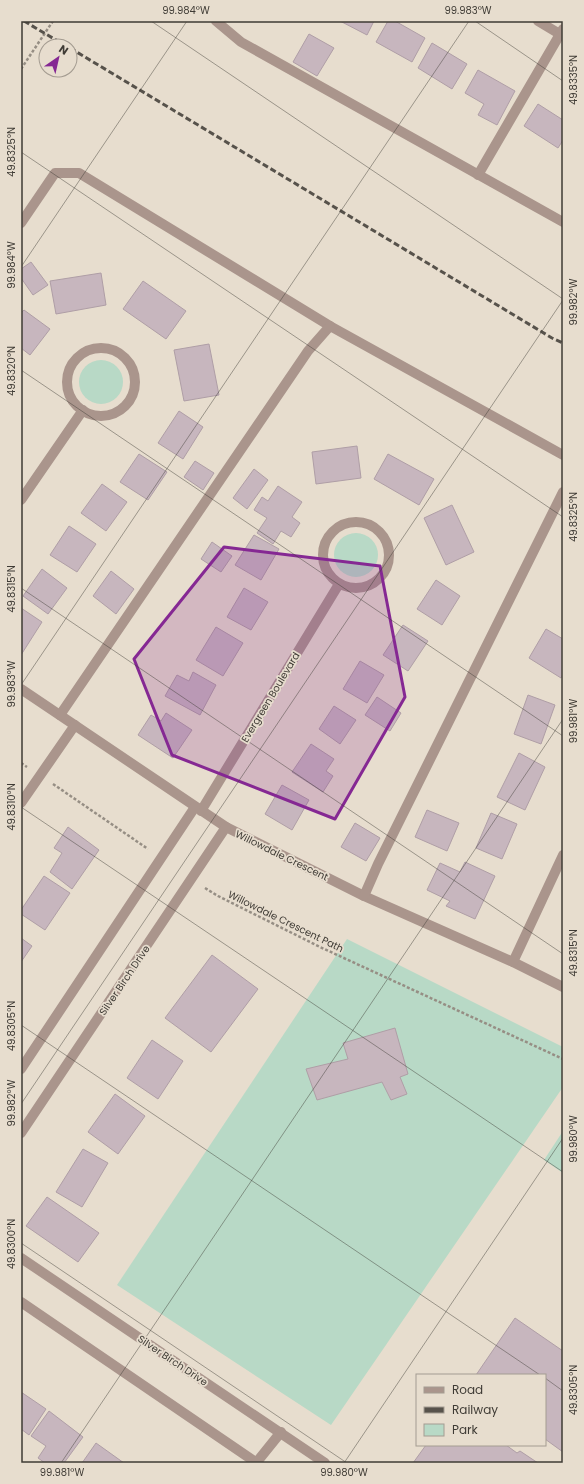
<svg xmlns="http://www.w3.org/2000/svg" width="584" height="1484" viewBox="0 0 584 1484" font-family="Poppins,sans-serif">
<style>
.green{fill:#b8d9c6}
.building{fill:#c7b6be;stroke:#af9ea6}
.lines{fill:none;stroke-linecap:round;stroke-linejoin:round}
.path{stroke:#968e84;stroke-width:2.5;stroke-dasharray:3 2;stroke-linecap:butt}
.minor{stroke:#aa958c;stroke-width:10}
.rail{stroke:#57524b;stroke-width:3;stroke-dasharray:6 3;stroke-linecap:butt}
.marked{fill:#852893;fill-opacity:0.2;stroke:#852893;stroke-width:3;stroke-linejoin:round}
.ticks{fill:none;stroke:#3f3b35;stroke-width:1;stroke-opacity:0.45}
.labels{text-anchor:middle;stroke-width:3.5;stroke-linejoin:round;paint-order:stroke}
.street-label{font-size:10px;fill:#3f3b35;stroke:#e7ddce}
.neatline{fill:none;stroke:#3f3b35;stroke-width:1.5}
.ticks-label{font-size:10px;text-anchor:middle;fill:#3f3b35}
</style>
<rect width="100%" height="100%" fill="#e7ddce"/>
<!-- green -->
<g class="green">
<circle cx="101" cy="382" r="22"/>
<circle cx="356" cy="555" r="22"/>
<path d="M 347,939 L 563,1047 L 563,1087 L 331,1425 L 117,1285 Z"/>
<path d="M 563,1131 L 563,1173 L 544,1160 Z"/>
</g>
<!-- building -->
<g class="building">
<path d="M 340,21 L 374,21 L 367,35 Z"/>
<path d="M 388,21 L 395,21 L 425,38 L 412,62 L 376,42 Z"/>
<path d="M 309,34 L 334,48 L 317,76 L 293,62 Z"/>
<path d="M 432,43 L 467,64 L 452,89 L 418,68 Z"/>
<path d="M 478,70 L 515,91 L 497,125 L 478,115 L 484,104 L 465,93 Z"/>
<path d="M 538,104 L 563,120 L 563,140 L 558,148 L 524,126 Z"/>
<path d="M 31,262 L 48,285 L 33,295 L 21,278 L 21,269 Z"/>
<path d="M 101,273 L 106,305 L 56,314 L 50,281 Z"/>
<path d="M 143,281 L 186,311 L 166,339 L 123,309 Z"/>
<path d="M 24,310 L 50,329 L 30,355 L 21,348 L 21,313 Z"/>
<path d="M 209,344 L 219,395 L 184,401 L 174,350 Z"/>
<path d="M 179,411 L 203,427 L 183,459 L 158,443 Z"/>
<path d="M 357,446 L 361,478 L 316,484 L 312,452 Z"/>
<path d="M 139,454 L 167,472 L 148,500 L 120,482 Z"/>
<path d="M 388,454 L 434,479 L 419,505 L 374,479 Z"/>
<path d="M 195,461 L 214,473 L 203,490 L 184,477 Z"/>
<path d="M 254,469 L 268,480 L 247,509 L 233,498 Z"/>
<path d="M 102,484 L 127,502 L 106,531 L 81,513 Z"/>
<path d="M 278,486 L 302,502 L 292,517 L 300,523 L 291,537 L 281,531 L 273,544 L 257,533 L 267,518 L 254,510 L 262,497 L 268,501 Z"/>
<path d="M 452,505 L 474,552 L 446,565 L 424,518 Z"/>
<path d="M 69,526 L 96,544 L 77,572 L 50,555 Z"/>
<path d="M 254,535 L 279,549 L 261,580 L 235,565 Z"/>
<path d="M 212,542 L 232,556 L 221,572 L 201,559 Z"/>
<path d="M 42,569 L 67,588 L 48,614 L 23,596 Z"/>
<path d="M 111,571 L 134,589 L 116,614 L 93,596 Z"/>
<path d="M 436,580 L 460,596 L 442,625 L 417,609 Z"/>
<path d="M 244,588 L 268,602 L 251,630 L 227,617 Z"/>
<path d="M 21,608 L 42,622 L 21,655 Z"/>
<path d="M 403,625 L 428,641 L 408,671 L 383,655 Z"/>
<path d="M 216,627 L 243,643 L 223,676 L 196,660 Z"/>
<path d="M 546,629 L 563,639 L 563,674 L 561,678 L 529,658 Z"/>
<path d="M 360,661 L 384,675 L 367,703 L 343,689 Z"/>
<path d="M 193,672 L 216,685 L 200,715 L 165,696 L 177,675 L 189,681 Z"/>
<path d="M 528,695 L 555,705 L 541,744 L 514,734 Z"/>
<path d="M 377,697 L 401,713 L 390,731 L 365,715 Z"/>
<path d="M 334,706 L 356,720 L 340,744 L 319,729 Z"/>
<path d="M 166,713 L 192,730 L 173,758 L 138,735 L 151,715 L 161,721 Z"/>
<path d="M 311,744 L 334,759 L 326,771 L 333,776 L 323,792 L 292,772 Z"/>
<path d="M 519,753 L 545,767 L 525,810 L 497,797 Z"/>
<path d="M 282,785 L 309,800 L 292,830 L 265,814 Z"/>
<path d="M 427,810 L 459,823 L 447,851 L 415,837 Z"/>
<path d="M 491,813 L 517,824 L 502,859 L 476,848 Z"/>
<path d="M 355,823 L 380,838 L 366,861 L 341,847 Z"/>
<path d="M 68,827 L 99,850 L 72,889 L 50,872 L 62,853 L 54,848 Z"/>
<path d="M 465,862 L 495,876 L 475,919 L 446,906 L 450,901 L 427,890 L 440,863 L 460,872 Z"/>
<path d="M 44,876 L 70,893 L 45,930 L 21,914 L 21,910 Z"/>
<path d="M 21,938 L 32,946 L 21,962 Z"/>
<path d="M 212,955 L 258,989 L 211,1052 L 165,1018 Z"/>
<path d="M 395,1028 L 408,1074 L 400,1077 L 407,1094 L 391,1100 L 382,1082 L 317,1100 L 306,1069 L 348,1059 L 343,1043 Z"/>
<path d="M 152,1040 L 183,1061 L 158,1099 L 127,1078 Z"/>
<path d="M 115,1094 L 145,1116 L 118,1154 L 88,1132 Z"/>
<path d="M 83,1149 L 108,1163 L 82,1207 L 56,1192 Z"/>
<path d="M 47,1197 L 99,1233 L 78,1262 L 26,1226 Z"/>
<path d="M 515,1318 L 563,1351 L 563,1452 L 545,1439 L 545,1375 L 476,1375 Z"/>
<path d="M 21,1392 L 46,1409 L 29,1435 L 21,1429 Z"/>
<path d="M 49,1411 L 83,1437 L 64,1463 L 45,1463 L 38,1458 L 46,1446 L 31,1436 Z"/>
<path d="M 96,1443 L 124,1463 L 82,1463 Z"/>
<path d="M 426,1445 L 506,1445 L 517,1453 L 520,1451 L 538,1463 L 413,1463 Z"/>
</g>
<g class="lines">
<!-- path -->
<g class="path">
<path d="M 21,69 L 53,21"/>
<path d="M 21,763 L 27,767"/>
<path d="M 53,784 L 148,849"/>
<path d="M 205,888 L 218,896 L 320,947 L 563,1059"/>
</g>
<!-- minor -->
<g class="minor">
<path d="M 216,21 L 241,42 L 563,222"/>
<path d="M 538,21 L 563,36"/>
<path d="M 478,175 L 563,29"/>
<path d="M 21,223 L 55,173 L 79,173 L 330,326 L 563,455"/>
<circle cx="101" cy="382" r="34"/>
<path d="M 21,500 L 83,410"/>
<circle cx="356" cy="555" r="33"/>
<path d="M 21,689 L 226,827 L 364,896 L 513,962 L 563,987"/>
<path d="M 60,715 L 308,351 L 330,326"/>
<path d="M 21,803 L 75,725"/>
<path d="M 201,811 L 339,584"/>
<path d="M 364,896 L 378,864 L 563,492"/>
<path d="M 513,962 L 563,855"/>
<path d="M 21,1069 L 195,807"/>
<path d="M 21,1133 L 226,827"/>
<path d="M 21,1258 L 325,1463"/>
<path d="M 21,1302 L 257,1463"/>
<path d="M 256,1463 L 281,1432"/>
</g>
<!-- rail -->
<g class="rail">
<path d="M 24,21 L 66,46"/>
<path d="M 70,48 L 552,338 L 563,343"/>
</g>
</g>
<!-- marked area -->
<path class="marked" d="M 224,547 L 380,566 L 405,697 L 335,819 L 172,755 L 134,659 Z"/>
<!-- ticks -->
<path class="ticks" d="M 151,21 L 563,299M 475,21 L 563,81M 21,152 L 563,517M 21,267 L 187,21M 21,370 L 563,736M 21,588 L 563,954M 21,685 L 469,21M 21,807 L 563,1172M 21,1025 L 540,1375M 21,1104 L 563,300M 21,1243 L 347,1463M 545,1378 L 563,1391M 21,1462 L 23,1463M 61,1463 L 563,719M 344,1463 L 563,1138"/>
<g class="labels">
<!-- street labels -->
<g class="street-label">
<text transform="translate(270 697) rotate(-59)" y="4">Evergreen Boulevard</text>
<text transform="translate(282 855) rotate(26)" y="4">Willowdale Crescent</text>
<text transform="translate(286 921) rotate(26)" y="4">Willowdale Crescent Path</text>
<text transform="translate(124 980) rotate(-56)" y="4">Silver Birch Drive</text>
<text transform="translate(173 1360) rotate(34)" y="4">Silver Birch Drive</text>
</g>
</g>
<!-- border -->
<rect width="584" height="1484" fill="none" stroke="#e7ddce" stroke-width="44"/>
<!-- legend -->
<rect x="416" y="1374" width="130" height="72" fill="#e7ddce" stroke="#a49c91"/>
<rect x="424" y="1387" width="20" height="6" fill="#aa958c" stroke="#a49c91"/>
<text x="452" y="1394" font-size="12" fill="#3f3b35">Road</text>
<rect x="424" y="1407" width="20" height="6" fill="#57524b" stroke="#a49c91"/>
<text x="452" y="1414" font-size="12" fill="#3f3b35">Railway</text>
<rect x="424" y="1424" width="20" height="12" fill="#b8d9c6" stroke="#a49c91"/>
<text x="452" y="1434" font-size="12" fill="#3f3b35">Park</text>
<!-- north arrow -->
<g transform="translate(58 58) rotate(34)"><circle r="19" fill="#e7ddce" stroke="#a49c91"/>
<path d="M0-3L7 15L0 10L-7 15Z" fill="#852893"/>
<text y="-6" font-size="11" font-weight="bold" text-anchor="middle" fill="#3f3b35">N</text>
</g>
<rect x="22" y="22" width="540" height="1440" class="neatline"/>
<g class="ticks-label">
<text x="186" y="14">99.984°W</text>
<text x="468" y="14">99.983°W</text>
<text transform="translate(573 80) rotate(-90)" y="4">49.8335°N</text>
<text transform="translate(11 152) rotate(-90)" y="4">49.8325°N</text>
<text transform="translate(11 265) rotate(-90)" y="4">99.984°W</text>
<text transform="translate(573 302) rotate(-90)" y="4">99.982°W</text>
<text transform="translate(11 371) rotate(-90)" y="4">49.8320°N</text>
<text transform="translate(573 517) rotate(-90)" y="4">49.8325°N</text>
<text transform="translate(11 589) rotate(-90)" y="4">49.8315°N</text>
<text transform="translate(11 684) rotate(-90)" y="4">99.983°W</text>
<text transform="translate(573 721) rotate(-90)" y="4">99.981°W</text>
<text transform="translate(11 807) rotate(-90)" y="4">49.8310°N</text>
<text transform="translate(573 953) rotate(-90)" y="4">49.8315°N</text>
<text transform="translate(11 1026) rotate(-90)" y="4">49.8305°N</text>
<text transform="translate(11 1103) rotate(-90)" y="4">99.982°W</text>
<text transform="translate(573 1139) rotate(-90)" y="4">99.980°W</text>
<text transform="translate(11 1244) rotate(-90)" y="4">49.8300°N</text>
<text transform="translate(573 1390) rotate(-90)" y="4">49.8305°N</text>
<text x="62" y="1476">99.981°W</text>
<text x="344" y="1476">99.980°W</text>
</g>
</svg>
